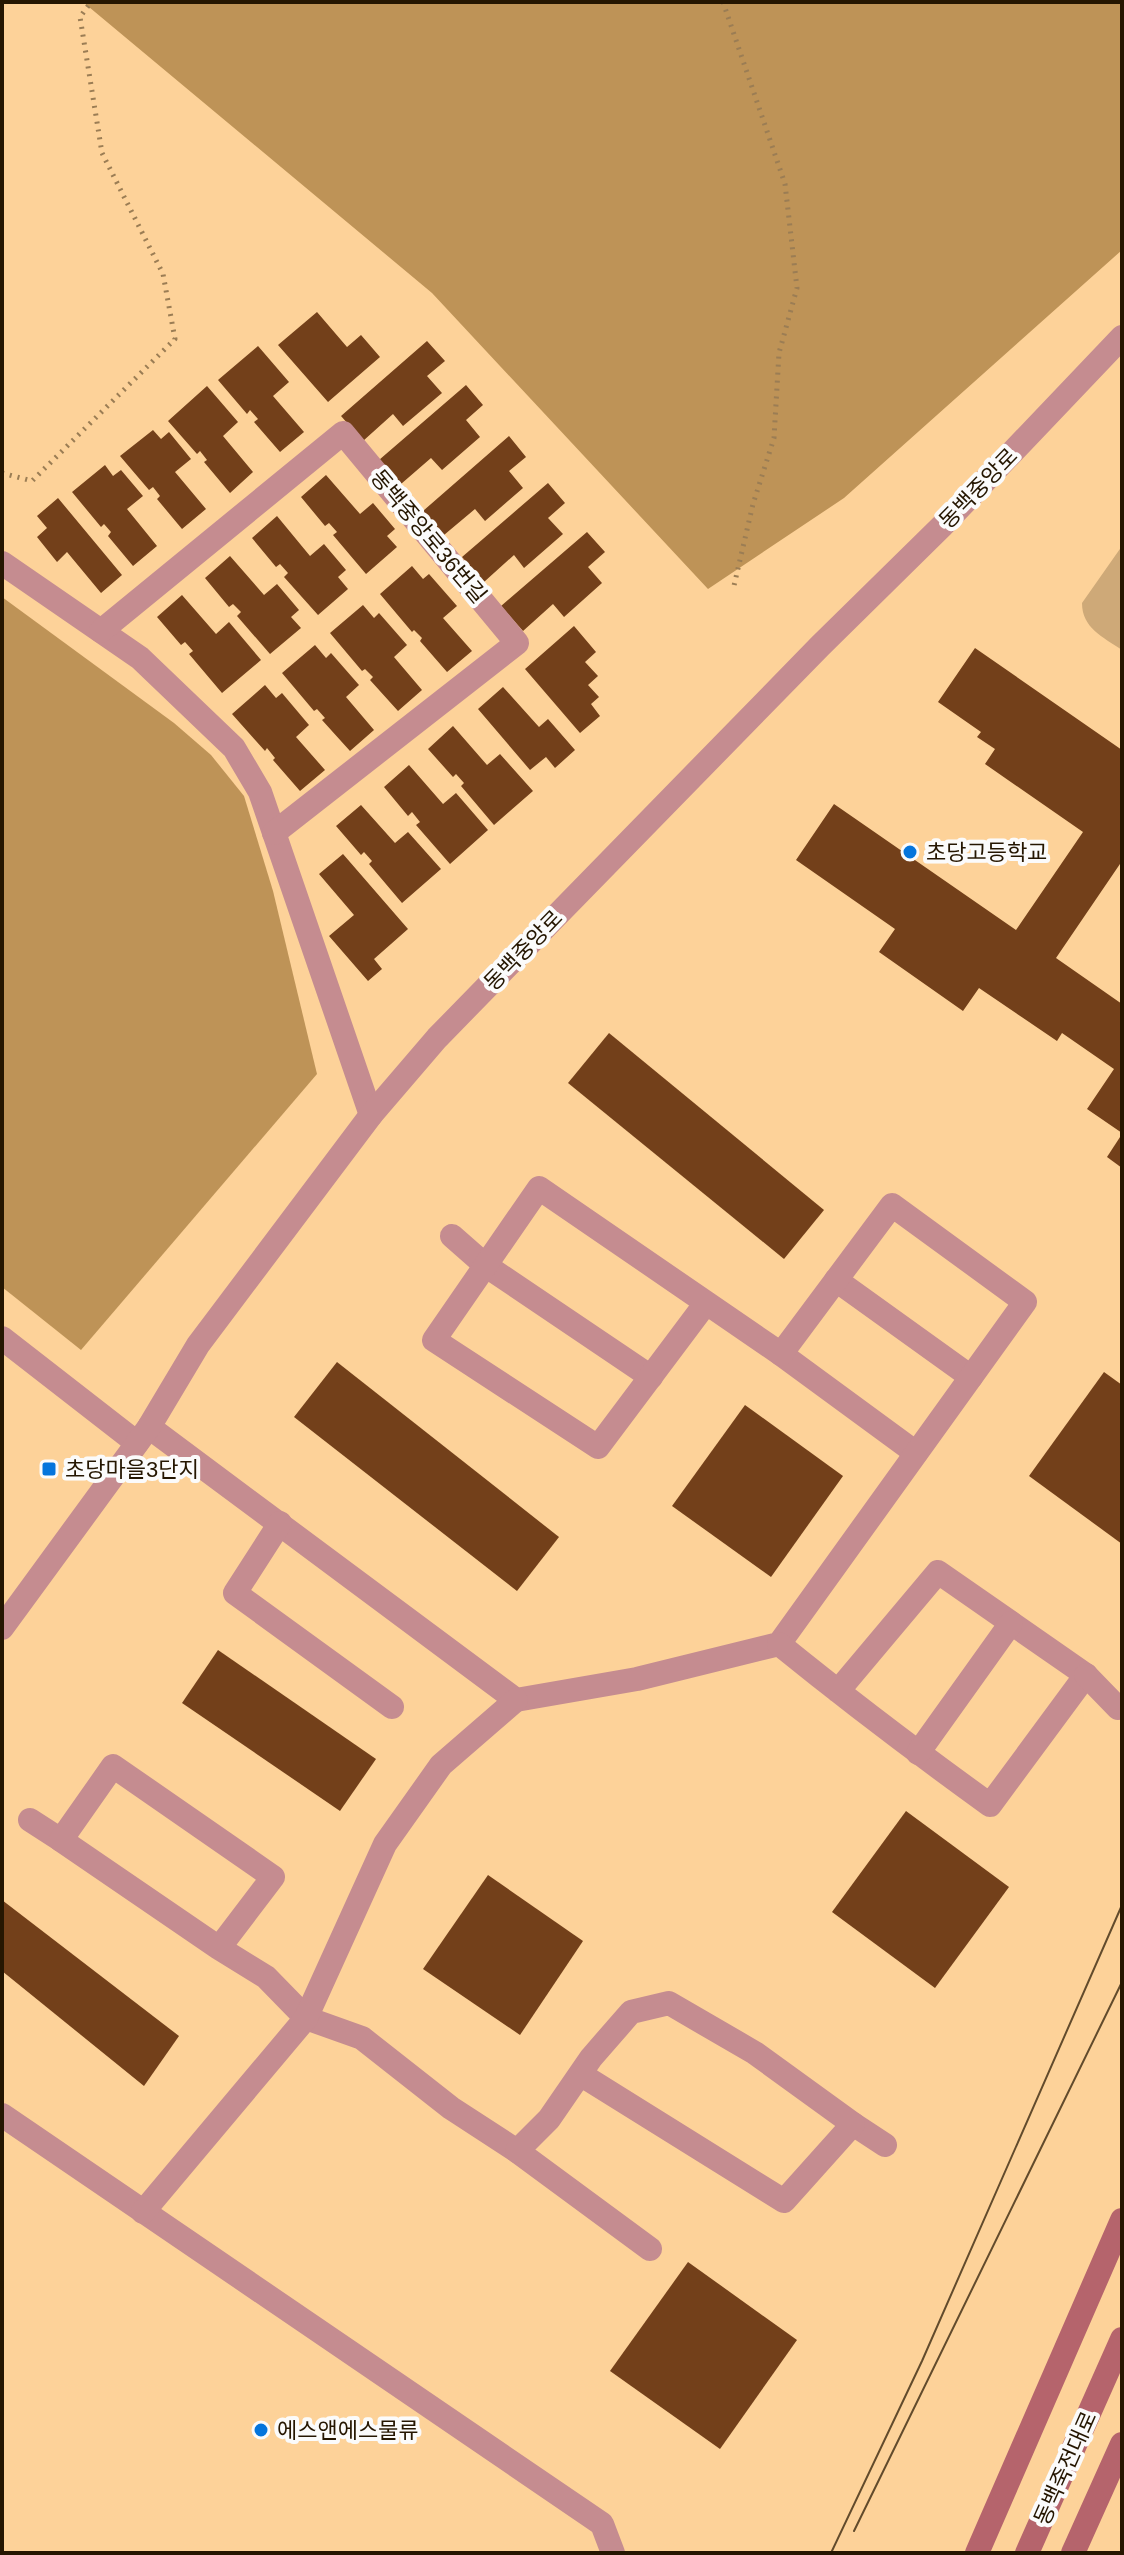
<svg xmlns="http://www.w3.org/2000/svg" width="1124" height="2555" viewBox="0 0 1124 2555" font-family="Helvetica,'Noto Sans KR',sans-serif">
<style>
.green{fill:#cea978}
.forest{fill:#be9357}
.building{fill:#73401a}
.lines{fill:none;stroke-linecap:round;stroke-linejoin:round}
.path{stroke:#9b7d54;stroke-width:5;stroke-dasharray:2 6;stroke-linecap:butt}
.service{stroke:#c58c90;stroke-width:24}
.minor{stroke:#c58c90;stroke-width:24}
.tertiary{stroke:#c58c90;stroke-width:24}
.secondary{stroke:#b5646c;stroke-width:24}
.tram{stroke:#624b2c;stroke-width:2}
.poi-dot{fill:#0575dc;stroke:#fbfbfb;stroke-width:3}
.labels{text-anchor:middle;stroke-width:8;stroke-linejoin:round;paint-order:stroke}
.street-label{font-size:22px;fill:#251601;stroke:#fbfbfb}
.poi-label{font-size:22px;fill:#251601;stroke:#fbfbfb;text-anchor:start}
</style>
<rect width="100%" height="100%" fill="#fdd299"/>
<!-- green -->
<path class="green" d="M 1122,546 L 1122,650 C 1103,637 1082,628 1082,603 Z"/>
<!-- forest -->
<g class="forest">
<path d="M 83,2 L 1122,2 L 1122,250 L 844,498 L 708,589 L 432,293 Z"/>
<path d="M 2,597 L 174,723 L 211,755 L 244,796 L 273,891 L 317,1074 L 81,1350 L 2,1287 Z"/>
</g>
<!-- building -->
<g class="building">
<path d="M 317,312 L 347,347 L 361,335 L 380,357 L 328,402 L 278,345 Z"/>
<path d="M 427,341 L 445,361 L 427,376 L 442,393 L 403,426 L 393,414 L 363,441 L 341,416 Z"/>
<path d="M 258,346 L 289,382 L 273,396 L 304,432 L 280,452 L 254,422 L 258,419 L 250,410 L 247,414 L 218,380 Z"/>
<path d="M 466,385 L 483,405 L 466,420 L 480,437 L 442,470 L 431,458 L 401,484 L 379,460 Z"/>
<path d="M 207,386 L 238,422 L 223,436 L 253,472 L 230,493 L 204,462 L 207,460 L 200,451 L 197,454 L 168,421 Z"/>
<path d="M 153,430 L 161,439 L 169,432 L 191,459 L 175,472 L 206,509 L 182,529 L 157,499 L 160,496 L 153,487 L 149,490 L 120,456 Z"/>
<path d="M 509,436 L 526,457 L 509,471 L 523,488 L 485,521 L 475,509 L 444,535 L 423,511 Z"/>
<path d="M 105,465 L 113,476 L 121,470 L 143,496 L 127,509 L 157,546 L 133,566 L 108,536 L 111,532 L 104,524 L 101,527 L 72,492 Z"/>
<path d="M 326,475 L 360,514 L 373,503 L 395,529 L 387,536 L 397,547 L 366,574 L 333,535 L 337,532 L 329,523 L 325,526 L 301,497 Z"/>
<path d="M 548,483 L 565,503 L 548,518 L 563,534 L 524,568 L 514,555 L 484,582 L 462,557 Z"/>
<path d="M 58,498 L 122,575 L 101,593 L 67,552 L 57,562 L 37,537 L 47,528 L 37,516 Z"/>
<path d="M 277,516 L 310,556 L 324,544 L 346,570 L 338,577 L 348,589 L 318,615 L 284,577 L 288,573 L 280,564 L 276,567 L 252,538 Z"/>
<path d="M 587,532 L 605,552 L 588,567 L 602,583 L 564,617 L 553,604 L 523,631 L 501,606 Z"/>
<path d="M 230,556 L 264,595 L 277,584 L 299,610 L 291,617 L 301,628 L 270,654 L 237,616 L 241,612 L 233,604 L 229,607 L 205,578 Z"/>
<path d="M 412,566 L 423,579 L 429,574 L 457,606 L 443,618 L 472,651 L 447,672 L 420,641 L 422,638 L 414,630 L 412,632 L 380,594 Z"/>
<path d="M 182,595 L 216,634 L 229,622 L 261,660 L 222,693 L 189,654 L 193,651 L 185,642 L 181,645 L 157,617 Z"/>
<path d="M 363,605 L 374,618 L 379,613 L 407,645 L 394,657 L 422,690 L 398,711 L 370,680 L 373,677 L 365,669 L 362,671 L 330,633 Z"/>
<path d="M 574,626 L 596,652 L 585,662 L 598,676 L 588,685 L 599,697 L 591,704 L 600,716 L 580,733 L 525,669 Z"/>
<path d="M 315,645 L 326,658 L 331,653 L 359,685 L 346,697 L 374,730 L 350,751 L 322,720 L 325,718 L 317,709 L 314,711 L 282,673 Z"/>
<path d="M 975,648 L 1122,750 L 1122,861 L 1056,958 L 1122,1004 L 1122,1133 L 1087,1109 L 1114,1069 L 1062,1033 L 1057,1041 L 979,988 L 963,1011 L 879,952 L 895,929 L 796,860 L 834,804 L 1016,930 L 1083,832 L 985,764 L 995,749 L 977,737 L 981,732 L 938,702 Z"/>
<path d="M 265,685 L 276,698 L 282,693 L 309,725 L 296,737 L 325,770 L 300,791 L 273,760 L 275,758 L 267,748 L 265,751 L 232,714 Z"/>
<path d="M 503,687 L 539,727 L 548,719 L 575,750 L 555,768 L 546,757 L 530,770 L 478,709 Z"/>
<path d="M 453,726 L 487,765 L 500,754 L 533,791 L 494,825 L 461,786 L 464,783 L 456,774 L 453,777 L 428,749 Z"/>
<path d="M 409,765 L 443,804 L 456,793 L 488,830 L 450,864 L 416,825 L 420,822 L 412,812 L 408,816 L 384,787 Z"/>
<path d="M 361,805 L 395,843 L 408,832 L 441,869 L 402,903 L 369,864 L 372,861 L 364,852 L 361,855 L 336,826 Z"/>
<path d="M 343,854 L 408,929 L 374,959 L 382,969 L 368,981 L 329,936 L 354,915 L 319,874 Z"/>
<path d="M 609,1033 L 824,1210 L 784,1259 L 568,1083 Z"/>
<path d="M 1122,1134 L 1122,1168 L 1107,1157 Z"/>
<path d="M 337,1362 L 559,1537 L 517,1591 L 294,1417 Z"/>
<path d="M 1104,1372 L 1122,1385 L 1122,1544 L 1029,1476 Z"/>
<path d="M 745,1405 L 843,1476 L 771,1577 L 672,1506 Z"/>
<path d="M 218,1650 L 376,1759 L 340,1811 L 182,1703 Z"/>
<path d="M 906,1811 L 1009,1887 L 935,1988 L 832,1912 Z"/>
<path d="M 488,1875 L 583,1941 L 520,2035 L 423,1969 Z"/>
<path d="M 2,1900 L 179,2036 L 144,2086 L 2,1971 Z"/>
<path d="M 688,2262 L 797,2340 L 720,2449 L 610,2371 Z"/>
</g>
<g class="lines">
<!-- path -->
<g class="path">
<path d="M 723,2 L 785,184 L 797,288 L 779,353 L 774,438 L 753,504 L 733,590"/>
<path d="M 2,473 L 32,481 L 175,339 L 163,274 L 102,153 L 80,17 L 91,2"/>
</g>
<!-- service -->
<g class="service">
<path d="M 452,1236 L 485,1265 L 651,1377"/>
<path d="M 836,1280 L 971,1377"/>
<path d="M 2,1338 L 137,1443"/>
<path d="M 781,1354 L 916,1453"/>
<path d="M 149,1427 L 516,1700 L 637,1679 L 779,1644 L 1025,1302 L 892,1205 L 781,1354 L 539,1188 L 434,1340 L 598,1447 L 706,1303"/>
<path d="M 280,1523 L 235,1593 L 392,1707"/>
<path d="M 779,1644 C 848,1700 918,1753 990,1805 L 1086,1675 L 938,1572 L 838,1691"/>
<path d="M 1086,1675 L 1118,1708"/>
<path d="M 918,1753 L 1011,1623"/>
<path d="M 30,1820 L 61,1840"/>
<path d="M 219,1948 L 61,1840 L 113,1766 L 273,1877 L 219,1948 L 266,1977 L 306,2018 L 362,2038 L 451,2108 L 517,2151 L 650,2249"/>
<path d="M 2,2115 L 602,2524 L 613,2553"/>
<path d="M 853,2124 L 885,2145"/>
<path d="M 517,2151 L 549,2119 L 591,2058 L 631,2012 L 669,2003 L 755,2053 L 853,2124 L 784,2201 L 580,2074"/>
<path d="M 143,2212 L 306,2018 L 385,1844 L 441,1765 L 516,1700"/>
</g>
<!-- minor -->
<g class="minor">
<path d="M 2,563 L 140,658 L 234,748 L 260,792 L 371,1115"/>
<path d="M 101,631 L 343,433 L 517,643 L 274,833"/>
</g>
<!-- tertiary -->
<path class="tertiary" d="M 2,1628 L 149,1427 L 198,1345 L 371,1115 L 437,1038 L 820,646 L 942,526 L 1122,337"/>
<!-- secondary -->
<g class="secondary">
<path d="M 977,2553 L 1122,2220"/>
<path d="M 1027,2553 L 1122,2339"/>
<path d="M 1073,2553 L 1122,2444"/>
</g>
<!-- tram -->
<g class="tram">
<path d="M 854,2531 L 1122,1982"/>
<path d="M 831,2553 L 922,2361 L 1122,1905"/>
</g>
</g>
<!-- markers -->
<g class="poi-dot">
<circle cx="910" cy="852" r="8"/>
<rect x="41" y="1461" width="16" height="16" rx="4"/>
<circle cx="261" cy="2430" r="8"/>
</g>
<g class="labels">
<!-- street labels -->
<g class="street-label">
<text transform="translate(978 488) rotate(-46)" y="8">동백중앙로</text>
<text transform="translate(429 536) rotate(50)" y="8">동백중앙로36번길</text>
<text transform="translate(523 950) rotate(-46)" y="8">동백중앙로</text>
<text transform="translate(1065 2468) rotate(-66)" y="8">동백죽전대로</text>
</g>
<!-- poi labels -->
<g class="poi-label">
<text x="926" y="860">초당고등학교</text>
<text x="65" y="1477">초당마을3단지</text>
<text x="277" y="2438">에스앤에스물류</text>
</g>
</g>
<!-- border -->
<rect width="1124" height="2555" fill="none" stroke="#251601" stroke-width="8"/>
</svg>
